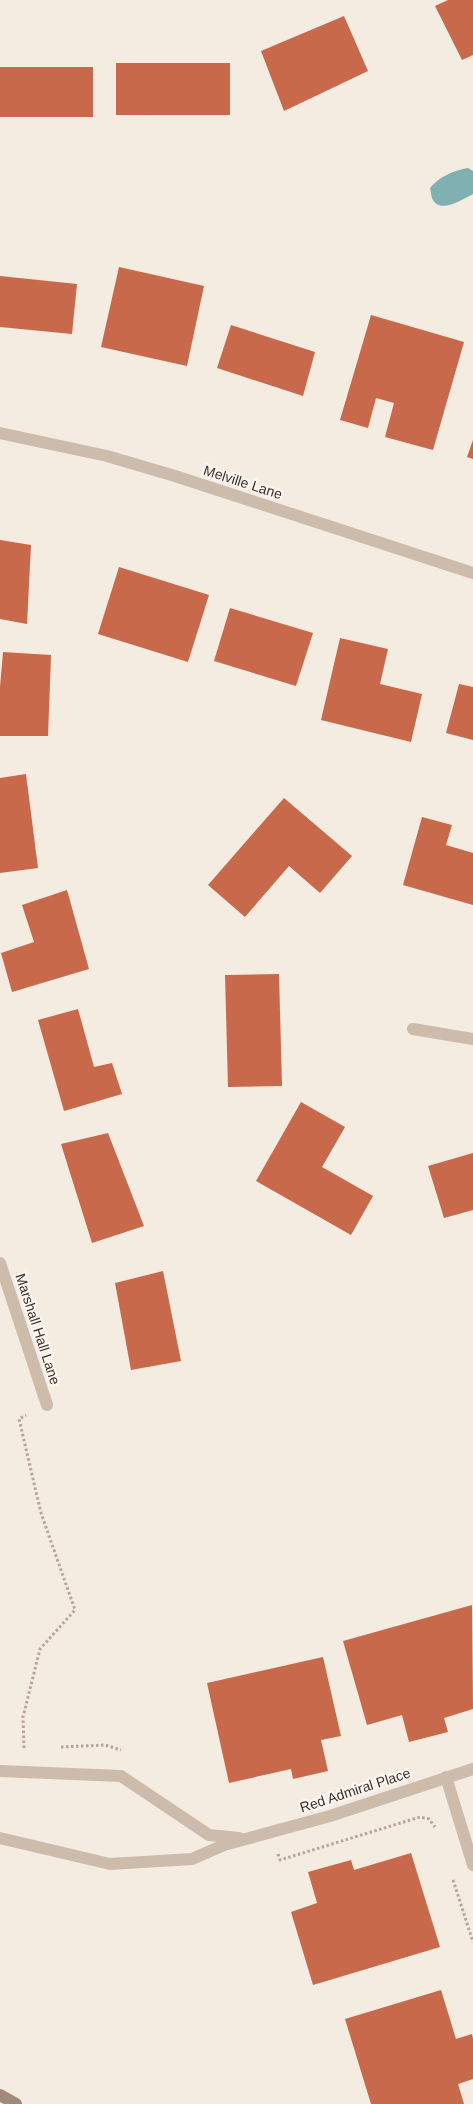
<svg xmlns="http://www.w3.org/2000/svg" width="473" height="2104" viewBox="0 0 473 2104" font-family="Arial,sans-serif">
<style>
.water{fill:#7fb0b2}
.building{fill:#c8694b}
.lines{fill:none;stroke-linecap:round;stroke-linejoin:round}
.path{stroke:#b9a596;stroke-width:3;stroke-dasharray:2.5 2.5;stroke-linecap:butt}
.minor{stroke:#cdbbac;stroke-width:12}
.tertiary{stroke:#cdbbac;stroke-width:12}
.secondary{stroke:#a18a7d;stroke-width:12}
.labels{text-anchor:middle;stroke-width:5;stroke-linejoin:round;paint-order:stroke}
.street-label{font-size:14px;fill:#3b302b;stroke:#fbf5ee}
</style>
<rect width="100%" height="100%" fill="#f4ebe1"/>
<!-- water -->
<path class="water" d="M 468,168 L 473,171 L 473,194 C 463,199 441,214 433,200 C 431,197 431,191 430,188 C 439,177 454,170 468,168 Z"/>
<!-- building -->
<g class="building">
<path d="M 448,0 L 473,0 L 473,55 L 462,60 L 435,6 Z"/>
<path d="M 344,16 L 368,71 L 284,111 L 261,51 Z"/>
<rect x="116" y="63" width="114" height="52"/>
<rect x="0" y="67" width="93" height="50"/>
<path d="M 119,267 L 204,286 L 187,366 L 101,347 Z"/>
<path d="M 0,276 L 77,284 L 72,334 L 0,327 Z"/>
<path d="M 371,315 L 464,342 L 433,450 L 385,437 L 394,403 L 376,398 L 368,428 L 340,420 Z"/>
<path d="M 231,325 L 315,352 L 303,396 L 217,368 Z"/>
<path d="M 473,440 L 473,459 L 467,457 Z"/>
<path d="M 0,540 L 31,545 L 27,624 L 0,619 Z"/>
<path d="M 119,567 L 209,595 L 188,662 L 98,634 Z"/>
<path d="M 230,608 L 313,633 L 296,686 L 214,661 Z"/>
<path d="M 340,638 L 388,649 L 380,684 L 422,694 L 411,742 L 321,720 Z"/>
<path d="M 3,652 L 51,655 L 48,736 L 0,736 L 0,687 Z"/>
<path d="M 459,684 L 473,687 L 473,740 L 446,733 Z"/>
<path d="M 26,774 L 38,868 L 0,873 L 0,778 Z"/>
<path d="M 284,798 L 352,856 L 320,893 L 289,866 L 245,917 L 208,885 Z"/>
<path d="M 422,817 L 452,825 L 446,845 L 473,853 L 473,905 L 403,885 Z"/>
<path d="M 67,890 L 89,969 L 12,992 L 1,953 L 34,942 L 22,905 Z"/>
<path d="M 279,974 L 282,1086 L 228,1087 L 225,975 Z"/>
<path d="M 78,1009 L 94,1067 L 112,1063 L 122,1094 L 64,1111 L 38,1020 Z"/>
<path d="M 301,1102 L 345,1127 L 322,1167 L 373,1196 L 351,1235 L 256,1181 Z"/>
<path d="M 108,1133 L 144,1226 L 92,1243 L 61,1144 Z"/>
<path d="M 473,1153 L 473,1210 L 444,1218 L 428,1166 Z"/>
<path d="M 163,1271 L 181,1361 L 131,1370 L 115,1283 Z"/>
<path d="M 472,1605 L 473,1709 L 444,1718 L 448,1732 L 409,1742 L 402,1715 L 367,1725 L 343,1641 Z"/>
<path d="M 323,1657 L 341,1736 L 321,1740 L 328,1771 L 293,1779 L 291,1769 L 229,1783 L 207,1683 Z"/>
<path d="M 411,1853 L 440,1947 L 313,1985 L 291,1912 L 317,1903 L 308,1872 L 351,1860 L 354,1870 Z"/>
<path d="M 441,1990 L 456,2039 L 472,2034 L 473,2039 L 473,2079 L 458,2084 L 464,2104 L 371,2104 L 345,2019 Z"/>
</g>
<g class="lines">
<!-- path -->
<g class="path">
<path d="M 61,1747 L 105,1745 L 121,1750"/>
<path d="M 24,1748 L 23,1717 L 40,1649 L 75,1610 L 41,1513 L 19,1419 L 26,1415"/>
<path d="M 278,1854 L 280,1860 L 420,1817 L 429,1819 L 435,1827"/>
<path d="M 453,1880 L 473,1942"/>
</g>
<!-- minor -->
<g class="minor">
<path d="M 413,1029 L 473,1039"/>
<path d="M 0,1263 L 47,1405"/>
<path d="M 0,1771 L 121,1776 L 209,1835 L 239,1838"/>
<path d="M 446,1777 L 473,1865"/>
<path d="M 0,1838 L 110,1864 L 192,1859 L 224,1845 L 330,1816 L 473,1769"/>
</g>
<!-- tertiary -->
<path class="tertiary" d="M 0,433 L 107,456 L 175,476 L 473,573"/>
<!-- secondary -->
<path class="secondary" d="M 0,2095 L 16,2104"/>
</g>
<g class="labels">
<!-- street labels -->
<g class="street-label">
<text transform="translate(243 482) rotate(18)" y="5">Melville Lane</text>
<text transform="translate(38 1329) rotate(72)" y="5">Marshall Hall Lane</text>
<text transform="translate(355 1790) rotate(-18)" y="5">Red Admiral Place</text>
</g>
</g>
</svg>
